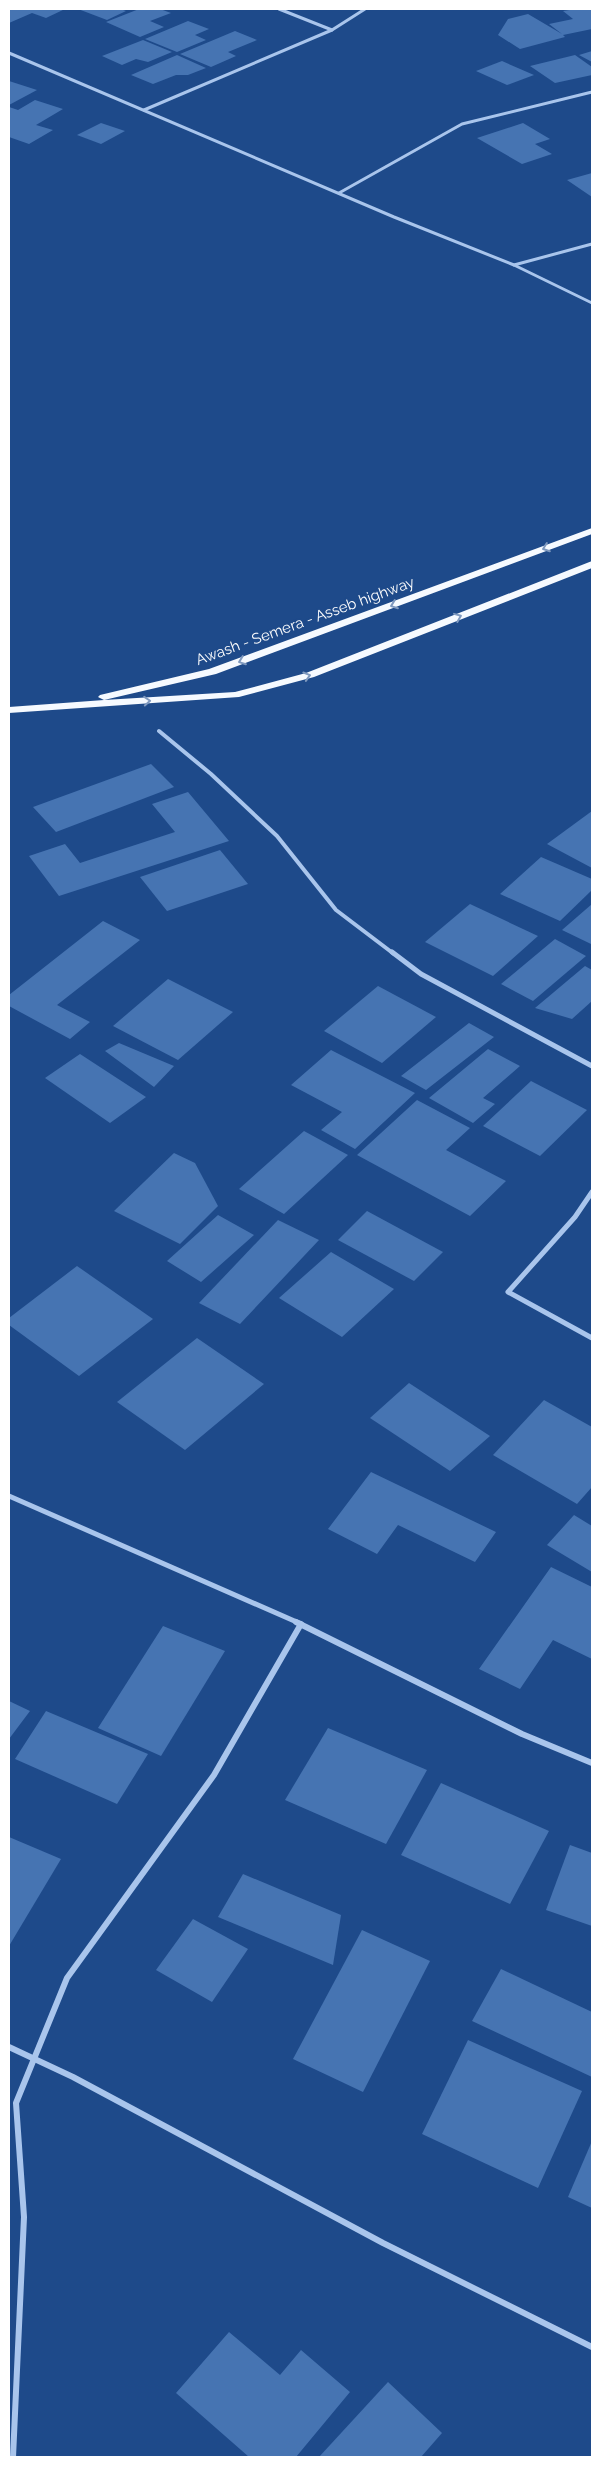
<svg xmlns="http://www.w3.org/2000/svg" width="601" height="2466" viewBox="0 0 601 2466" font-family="Raleway,sans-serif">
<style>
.building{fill:#4674b2}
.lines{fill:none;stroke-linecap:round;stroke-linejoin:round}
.minor-far3{stroke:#a9c5ec;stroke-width:3}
.minor-far2{stroke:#a9c5ec;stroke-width:4}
.minor-far1{stroke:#a9c5ec;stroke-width:5}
.minor{stroke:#a9c5ec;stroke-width:6}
.trunk{fill:#f6faff;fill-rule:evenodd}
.oneway{stroke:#7f99bf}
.labels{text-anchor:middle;stroke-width:4;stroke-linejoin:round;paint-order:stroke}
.far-street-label{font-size:15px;fill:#fff;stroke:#1e4a8a}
</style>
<rect width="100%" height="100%" fill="#1e4a8a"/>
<!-- building -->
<g class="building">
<path d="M 10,9 L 65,9 L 46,18 L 32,13 L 9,23 Z"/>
<path d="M 78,9 L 120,9 L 126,11 L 107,20 Z"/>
<path d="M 139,9 L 160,9 L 171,13 L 150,21 L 164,27 L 140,37 L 106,22 Z"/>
<path d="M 576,9 L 592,9 L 592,29 L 563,35 L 565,37 L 520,49 L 498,35 L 508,19 L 528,14 L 562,34 L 549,24 L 573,19 L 563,11 Z"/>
<path d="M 188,21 L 209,29 L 195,35 L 206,40 L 177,52 L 145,39 Z"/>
<path d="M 235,31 L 257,40 L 228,52 L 236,56 L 211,67 L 180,54 Z"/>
<path d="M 143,40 L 172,52 L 148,62 L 136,59 L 122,65 L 102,56 Z"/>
<path d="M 592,51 L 592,62 L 579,55 Z"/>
<path d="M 177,55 L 206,68 L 188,75 L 176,75 L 153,84 L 131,75 Z"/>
<path d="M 575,55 L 592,67 L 592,75 L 555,83 L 530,66 Z"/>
<path d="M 502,61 L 534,75 L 507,85 L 476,71 Z"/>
<path d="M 9,81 L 37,90 L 9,105 Z"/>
<path d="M 35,100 L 63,109 L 36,125 L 53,130 L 29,144 L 9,137 L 9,107 L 18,110 Z"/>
<path d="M 101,123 L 125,131 L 101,144 L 77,135 Z"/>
<path d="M 523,123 L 550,139 L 535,144 L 552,154 L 522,164 L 477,138 Z"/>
<path d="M 592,173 L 592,197 L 567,180 Z"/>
<path d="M 151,764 L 174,787 L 56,832 L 33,807 Z"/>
<path d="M 188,792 L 229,841 L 59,896 L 29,856 L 65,844 L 80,863 L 175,832 L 152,804 Z"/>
<path d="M 592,811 L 592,868 L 547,844 Z"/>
<path d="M 220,850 L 248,884 L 167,911 L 140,877 Z"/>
<path d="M 541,857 L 592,879 L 592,890 L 560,921 L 500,894 Z"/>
<path d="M 470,904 L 538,936 L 493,976 L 425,942 Z"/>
<path d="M 592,904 L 592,943 L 591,944 L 562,930 Z"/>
<path d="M 103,921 L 140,940 L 57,1005 L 90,1022 L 70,1039 L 9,1006 L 9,995 Z"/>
<path d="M 555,939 L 586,956 L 533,1001 L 501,984 Z"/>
<path d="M 585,966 L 592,970 L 592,1001 L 572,1019 L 535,1008 Z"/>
<path d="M 168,979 L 233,1012 L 178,1060 L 113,1026 Z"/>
<path d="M 378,986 L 436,1017 L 382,1063 L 324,1031 Z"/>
<path d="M 469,1023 L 494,1037 L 426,1090 L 401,1076 Z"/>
<path d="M 119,1043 L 174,1066 L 154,1087 L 105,1051 Z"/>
<path d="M 488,1049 L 520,1066 L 483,1098 L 495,1104 L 473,1123 L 429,1098 Z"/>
<path d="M 331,1050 L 415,1093 L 355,1149 L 321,1130 L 342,1112 L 291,1085 Z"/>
<path d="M 80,1054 L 146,1097 L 110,1123 L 45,1078 Z"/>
<path d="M 531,1081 L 587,1110 L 540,1156 L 483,1126 Z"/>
<path d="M 417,1100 L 470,1128 L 446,1150 L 506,1181 L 470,1216 L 357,1155 Z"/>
<path d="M 304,1131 L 348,1155 L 284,1214 L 239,1189 Z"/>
<path d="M 174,1153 L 195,1163 L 218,1206 L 180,1244 L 114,1211 Z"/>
<path d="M 367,1211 L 443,1252 L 414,1281 L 338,1240 Z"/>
<path d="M 218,1215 L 254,1235 L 201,1282 L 167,1261 Z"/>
<path d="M 278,1220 L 319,1240 L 240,1324 L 199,1303 Z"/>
<path d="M 331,1252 L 394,1289 L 342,1337 L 279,1298 Z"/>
<path d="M 77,1266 L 153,1319 L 79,1376 L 9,1325 L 9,1318 Z"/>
<path d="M 197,1338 L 264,1384 L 185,1450 L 117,1402 Z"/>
<path d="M 409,1383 L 490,1436 L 450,1471 L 370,1418 Z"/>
<path d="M 544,1400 L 592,1427 L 592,1487 L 577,1504 L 493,1455 Z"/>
<path d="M 371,1472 L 496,1532 L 475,1562 L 398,1525 L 377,1554 L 328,1529 Z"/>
<path d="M 574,1515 L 592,1526 L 592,1572 L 547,1545 Z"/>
<path d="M 551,1567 L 592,1587 L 592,1659 L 553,1640 L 520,1689 L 479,1669 Z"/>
<path d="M 163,1626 L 225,1651 L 161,1756 L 98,1728 Z"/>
<path d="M 9,1701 L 30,1711 L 9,1739 Z"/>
<path d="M 46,1711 L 148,1754 L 117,1804 L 15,1759 Z"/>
<path d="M 328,1728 L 427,1770 L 386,1844 L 285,1800 Z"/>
<path d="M 441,1783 L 549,1831 L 510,1904 L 401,1855 Z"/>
<path d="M 9,1837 L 61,1859 L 9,1946 Z"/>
<path d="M 570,1845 L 592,1853 L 592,1926 L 546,1910 Z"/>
<path d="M 243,1874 L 341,1915 L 333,1965 L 218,1917 Z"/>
<path d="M 193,1919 L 248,1949 L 212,2002 L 156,1970 Z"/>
<path d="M 362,1930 L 430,1961 L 363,2092 L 293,2059 Z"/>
<path d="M 501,1969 L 592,2012 L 592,2077 L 472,2021 Z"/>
<path d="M 468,2040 L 582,2091 L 538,2188 L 422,2134 Z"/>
<path d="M 592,2141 L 592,2208 L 568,2197 Z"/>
<path d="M 229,2332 L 280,2375 L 301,2350 L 350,2392 L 296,2457 L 249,2457 L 176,2393 Z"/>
<path d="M 388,2382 L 442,2433 L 421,2457 L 319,2457 Z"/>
</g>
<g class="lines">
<!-- minor-far3 -->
<g class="minor-far3">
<path d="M 279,9 L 332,30"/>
<path d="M 9,53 L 394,217 L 514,265 L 592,303"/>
<path d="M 144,110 L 332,30 L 365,9"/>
<path d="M 339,193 L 462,124 L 592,92"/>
<path d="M 514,265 L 592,244"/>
</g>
<!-- minor-far2 -->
<path class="minor-far2" d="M 159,731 L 211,774 L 277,836 L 336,910 L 394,954"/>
<!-- minor-far1 -->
<g class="minor-far1">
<path d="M 392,952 L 421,974 L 592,1066"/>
<path d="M 592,1192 L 575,1217 L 508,1292 L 592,1338"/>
<path d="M 9,1496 L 299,1623"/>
</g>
<!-- minor -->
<g class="minor">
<path d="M 296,1622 L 522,1734 L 592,1763"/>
<path d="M 9,2047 L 73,2077 L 383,2243 L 592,2347"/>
<path d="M 13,2457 L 24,2217 L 16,2103 L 67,1978 L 214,1775 L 301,1624"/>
</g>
<!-- trunk -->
<path class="trunk" d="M 592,528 L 592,534 L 216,674 L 104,700 L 235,692 L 306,673 L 592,561 L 592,568 L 314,677 L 239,697 L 9,713 L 9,707 L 104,700 L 98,697 L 100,695 L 209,669 Z"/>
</g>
<!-- one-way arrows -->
<defs><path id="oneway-chevron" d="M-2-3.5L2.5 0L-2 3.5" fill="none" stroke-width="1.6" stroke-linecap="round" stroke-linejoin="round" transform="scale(1.25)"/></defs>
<g class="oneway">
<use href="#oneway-chevron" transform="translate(546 548) rotate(160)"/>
<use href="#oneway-chevron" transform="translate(394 605) rotate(159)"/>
<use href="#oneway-chevron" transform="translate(458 617) rotate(-22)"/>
<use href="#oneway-chevron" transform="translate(242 661) rotate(159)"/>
<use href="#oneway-chevron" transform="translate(307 676) rotate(-17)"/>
<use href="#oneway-chevron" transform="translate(147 701) rotate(-4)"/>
</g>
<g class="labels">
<!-- far-street labels -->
<g class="far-street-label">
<text transform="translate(305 621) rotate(-20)" y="5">Awash - Semera - Asseb highway</text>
</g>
</g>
<!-- border -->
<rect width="601" height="2466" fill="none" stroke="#ffffff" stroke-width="20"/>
</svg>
